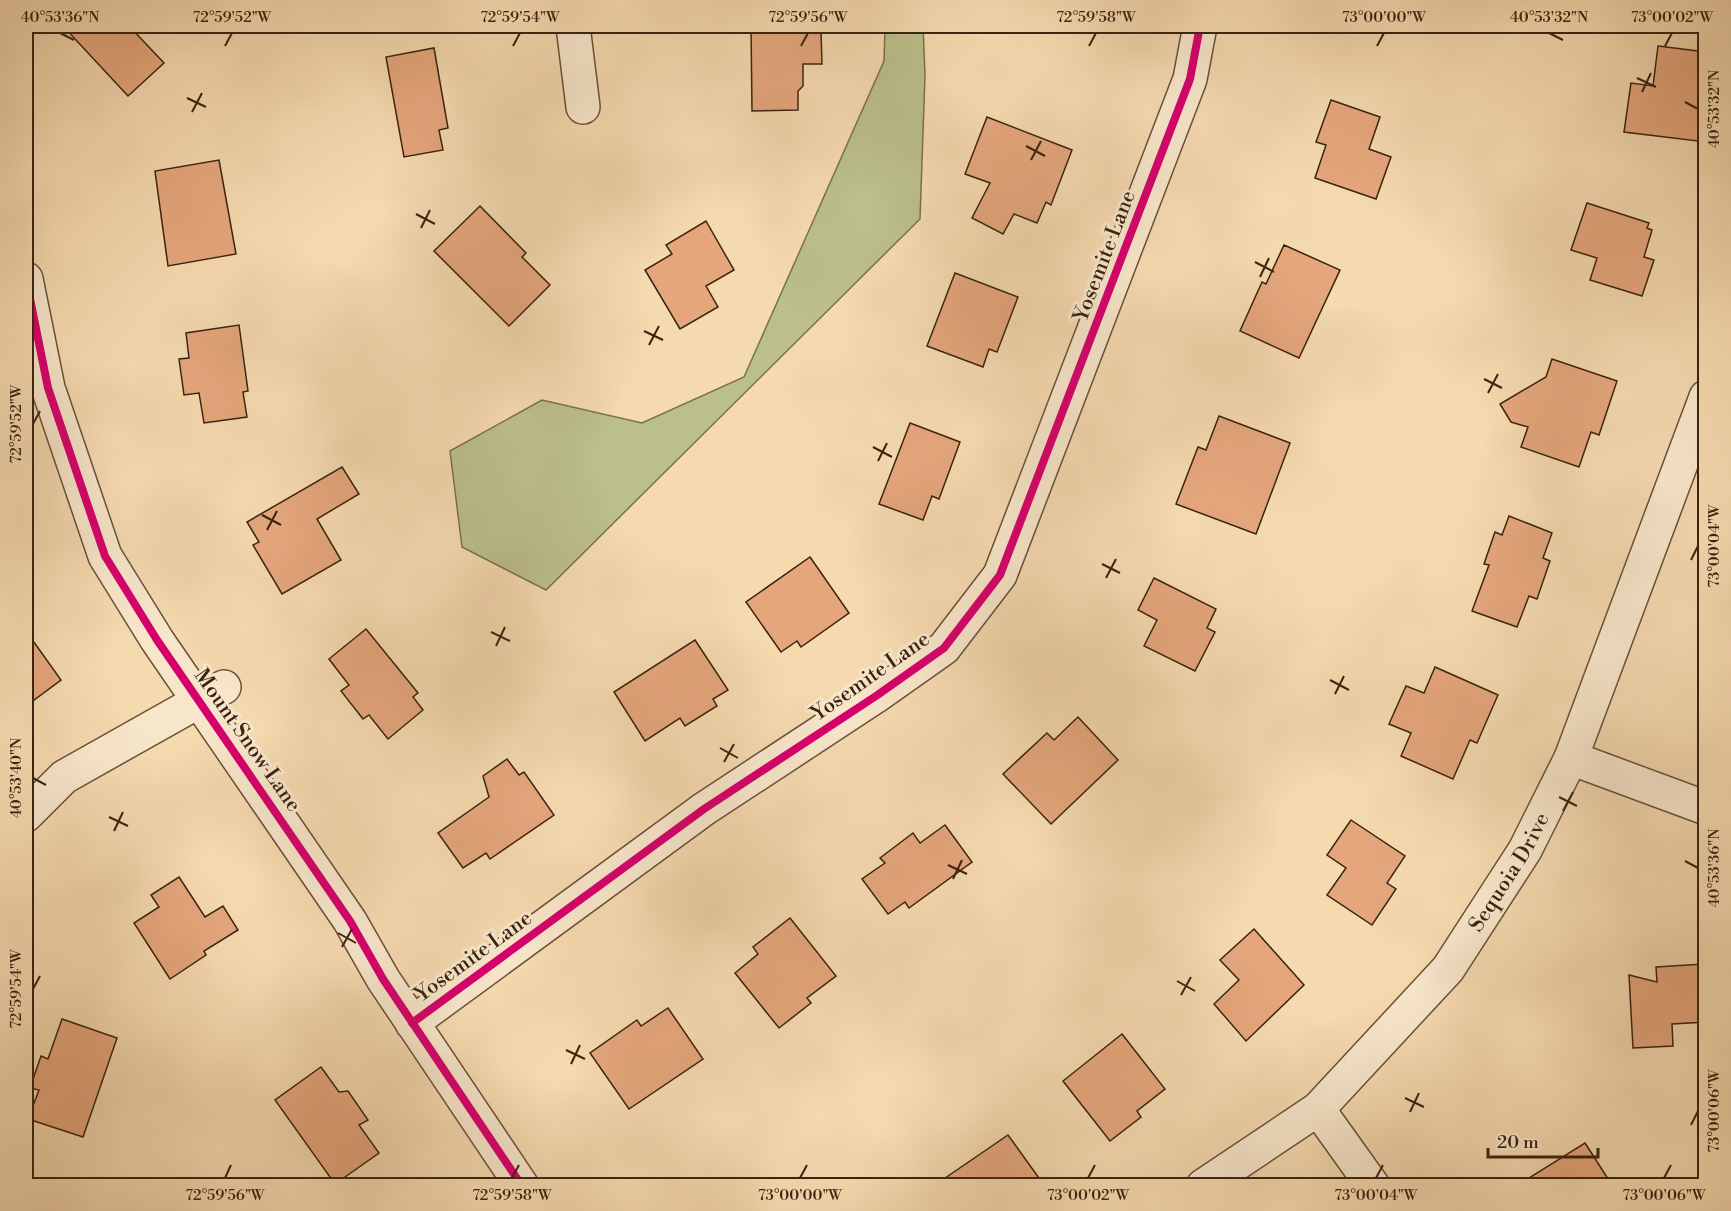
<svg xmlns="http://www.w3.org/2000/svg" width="1731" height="1211" viewBox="0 0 1731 1211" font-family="'Libre Bodoni',serif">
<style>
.green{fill:#bbbf8b;stroke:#7a714d;stroke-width:1.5}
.building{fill:#e5a67c;stroke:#39230f;stroke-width:1.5}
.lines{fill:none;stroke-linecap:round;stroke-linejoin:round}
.minor-casing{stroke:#685037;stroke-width:36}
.minor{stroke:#f8e6cb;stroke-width:33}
.cycleway-casing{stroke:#f8e6cb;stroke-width:11}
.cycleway{stroke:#d6006c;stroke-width:8}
.ticks{fill:none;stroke:#39230f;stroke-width:2}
.labels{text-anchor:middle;stroke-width:6;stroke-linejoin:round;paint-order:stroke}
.street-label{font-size:21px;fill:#39230f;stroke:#f8e6cb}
.neatline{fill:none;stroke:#39230f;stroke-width:2}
.ticks-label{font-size:15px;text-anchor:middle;fill:#39230f}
</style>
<rect width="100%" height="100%" fill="#f5d9af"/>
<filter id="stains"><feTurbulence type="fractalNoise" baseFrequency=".00333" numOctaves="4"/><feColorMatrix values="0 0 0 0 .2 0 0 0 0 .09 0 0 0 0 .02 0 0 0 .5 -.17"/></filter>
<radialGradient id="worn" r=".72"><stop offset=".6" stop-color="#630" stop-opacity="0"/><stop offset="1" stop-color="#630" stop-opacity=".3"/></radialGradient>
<!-- green -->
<path class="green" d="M 885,26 L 923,26 L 925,75 L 920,219 L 546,590 L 462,547 L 450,451 L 542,400 L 642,423 L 744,377 L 884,61 Z"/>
<!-- building -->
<g class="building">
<path d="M 63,26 L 129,26 L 164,63 L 128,96 Z"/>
<path d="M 751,26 L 799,26 L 799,32 L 821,31 L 822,64 L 803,64 L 803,86 L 798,91 L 798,110 L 752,111 Z"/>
<path d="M 1658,46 L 1706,52 L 1706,118 L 1701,118 L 1698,141 L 1624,132 L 1631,83 L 1653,86 Z"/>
<path d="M 434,48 L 448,128 L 439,130 L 443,150 L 404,157 L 386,57 Z"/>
<path d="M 1331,100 L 1380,117 L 1369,149 L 1391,157 L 1376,199 L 1315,178 L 1326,145 L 1316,142 Z"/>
<path d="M 987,117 L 1072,150 L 1051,205 L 1046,202 L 1037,223 L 1014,214 L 1003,234 L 972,218 L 990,183 L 965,174 Z"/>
<path d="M 219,160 L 236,254 L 168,266 L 155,171 Z"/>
<path d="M 1587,203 L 1649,223 L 1647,228 L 1652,230 L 1644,257 L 1654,260 L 1642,296 L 1590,280 L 1597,258 L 1571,250 Z"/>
<path d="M 480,206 L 526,253 L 522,257 L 550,285 L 509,326 L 434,251 Z"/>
<path d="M 706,221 L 734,270 L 706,286 L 718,307 L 680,329 L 645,270 L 672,254 L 666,245 Z"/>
<path d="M 1284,245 L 1340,270 L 1299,358 L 1240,331 L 1262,282 L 1266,284 Z"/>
<path d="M 955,273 L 1018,297 L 997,352 L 989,349 L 983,367 L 927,346 Z"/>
<path d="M 239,325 L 248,391 L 243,392 L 247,417 L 204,423 L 199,393 L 184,395 L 179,359 L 189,358 L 186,333 Z"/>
<path d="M 1552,359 L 1617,381 L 1599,435 L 1591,432 L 1579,467 L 1521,447 L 1528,427 L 1511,422 L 1500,404 L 1546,377 Z"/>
<path d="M 1219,416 L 1290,443 L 1256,534 L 1176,504 L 1198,447 L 1206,450 Z"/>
<path d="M 910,423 L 960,442 L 939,499 L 932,496 L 923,520 L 879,504 Z"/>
<path d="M 342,467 L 359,494 L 317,519 L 341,560 L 282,594 L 253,545 L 259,542 L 247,522 Z"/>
<path d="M 1509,516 L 1552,533 L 1543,558 L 1550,561 L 1537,599 L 1529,596 L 1517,627 L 1472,611 L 1489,565 L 1484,564 L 1495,532 L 1502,535 Z"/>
<path d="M 810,557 L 849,613 L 801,647 L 797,641 L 781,652 L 746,602 Z"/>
<path d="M 1154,578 L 1216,609 L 1207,628 L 1215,632 L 1195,671 L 1144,646 L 1157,620 L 1138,610 Z"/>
<path d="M 366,629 L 418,693 L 413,697 L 423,710 L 388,739 L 369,715 L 363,719 L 341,691 L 349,685 L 329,659 Z"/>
<path d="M 26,631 L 61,680 L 26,706 Z"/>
<path d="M 695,640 L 728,690 L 713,699 L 717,706 L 685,726 L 680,718 L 645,741 L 614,692 Z"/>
<path d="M 1435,667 L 1498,695 L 1477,743 L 1470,740 L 1453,779 L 1401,756 L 1411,733 L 1389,724 L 1406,686 L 1424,693 Z"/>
<path d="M 1078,717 L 1118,760 L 1051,824 L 1003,774 L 1047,733 L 1054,740 Z"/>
<path d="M 507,759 L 519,775 L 524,772 L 554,815 L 490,859 L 486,853 L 463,868 L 438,833 L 489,797 L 483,776 Z"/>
<path d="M 1351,820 L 1405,856 L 1387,883 L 1396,889 L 1372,925 L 1327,895 L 1346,868 L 1327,855 Z"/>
<path d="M 945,825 L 972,862 L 909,908 L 905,902 L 888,914 L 862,879 L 885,863 L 880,858 L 913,833 L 920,843 Z"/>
<path d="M 179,877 L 205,917 L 223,906 L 238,930 L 204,951 L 206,955 L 170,979 L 134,923 L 159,907 L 151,895 Z"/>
<path d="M 790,918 L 836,976 L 807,998 L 811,1003 L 779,1028 L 735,973 L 758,954 L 753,947 Z"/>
<path d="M 1254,929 L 1304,985 L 1246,1041 L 1214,1004 L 1239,980 L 1220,960 Z"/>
<path d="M 1704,964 L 1706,1022 L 1672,1024 L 1673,1046 L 1633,1048 L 1629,975 L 1657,982 L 1656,967 Z"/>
<path d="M 668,1008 L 703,1059 L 629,1109 L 590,1053 L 637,1020 L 641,1026 Z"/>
<path d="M 62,1019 L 117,1038 L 83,1137 L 28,1119 L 39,1090 L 30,1088 L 41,1056 L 48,1059 Z"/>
<path d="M 1122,1034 L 1165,1089 L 1137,1111 L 1141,1117 L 1110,1141 L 1063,1081 Z"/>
<path d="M 321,1067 L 339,1092 L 348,1091 L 368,1120 L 359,1125 L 379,1153 L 335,1184 L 275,1100 Z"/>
<path d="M 1008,1135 L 1044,1185 L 935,1185 Z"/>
<path d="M 1585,1143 L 1612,1185 L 1518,1185 Z"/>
</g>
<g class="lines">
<!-- minor casing -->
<g class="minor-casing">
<g id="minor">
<path d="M 573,26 L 583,107"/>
<path d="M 26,279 L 48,388 L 105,556 L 157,640 L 350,921 L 383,979 L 522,1186"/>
<path d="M 1571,758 L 1706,808"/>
<path d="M 26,815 L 64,777 L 224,687"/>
<path d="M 412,1023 L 704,809 L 876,696 L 944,648 L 1000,575 L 1190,79 L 1200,26"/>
<path d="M 1318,1109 L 1373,1186"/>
<path id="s1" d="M 1203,1186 L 1318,1109 L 1448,969 L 1525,850 L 1571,758 L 1706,397"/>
</g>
</g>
<!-- minor -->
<use href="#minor" class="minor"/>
<!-- cycleway casing -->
<g class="cycleway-casing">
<g id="cycleway">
<path d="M 26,279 L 48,388 L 105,556 L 157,640 L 350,921 L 383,979 L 522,1186"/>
<path d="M 412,1023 L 704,809 L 876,696 L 944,648 L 1000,575 L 1190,79 L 1200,26"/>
</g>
</g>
<!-- cycleway -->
<use href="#cycleway" class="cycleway"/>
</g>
<!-- ticks -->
<path class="ticks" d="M 60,33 L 74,40M 1549,33 L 1563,40M 225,46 L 232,33M 513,46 L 520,33M 801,46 L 808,33M 1089,46 L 1096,33M 1377,46 L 1384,33M 1665,46 L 1672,33M 1637,78 L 1656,87M 1642,92 L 1651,73M 187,98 L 206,107M 1685,102 L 1698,109M 192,112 L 202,93M 1026,146 L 1045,156M 1031,160 L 1041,141M 416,214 L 435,224M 421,228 L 430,210M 1255,262 L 1274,272M 1260,277 L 1269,258M 644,331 L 663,340M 649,345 L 659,326M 1484,379 L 1502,388M 1488,393 L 1498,374M 33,424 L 40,411M 873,447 L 892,457M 878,461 L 887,443M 262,515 L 281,525M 267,530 L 277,511M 1691,560 L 1698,546M 1102,564 L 1120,573M 1106,578 L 1116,559M 491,632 L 510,641M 496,646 L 505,627M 1330,680 L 1349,690M 1335,694 L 1344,676M 720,748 L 738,758M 724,762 L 734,744M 33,778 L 46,785M 1559,797 L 1577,806M 1563,811 L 1573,792M 109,817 L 128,826M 114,831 L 123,812M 1685,861 L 1698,868M 948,865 L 967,874M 953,879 L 962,860M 338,933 L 356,943M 342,947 L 352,929M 1177,981 L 1195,991M 33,989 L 40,976M 1181,995 L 1191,977M 566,1050 L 585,1059M 571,1064 L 580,1045M 1405,1098 L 1424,1107M 1410,1112 L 1419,1093M 1691,1125 L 1698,1111M 225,1178 L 231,1165M 512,1178 L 519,1165M 800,1178 L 807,1165M 1088,1178 L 1095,1165M 1376,1178 L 1383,1165M 1664,1178 L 1671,1165"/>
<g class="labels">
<!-- street labels -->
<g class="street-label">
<text transform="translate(1104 256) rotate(-69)" y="7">Yosemite Lane</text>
<text transform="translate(870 676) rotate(-35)" y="7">Yosemite Lane</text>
<text transform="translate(248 740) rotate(55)" y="7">Mount Snow Lane</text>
<text dy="7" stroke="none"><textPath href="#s1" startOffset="444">Sequoia Drive</textPath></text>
<text transform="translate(473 956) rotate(-36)" y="7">Yosemite Lane</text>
</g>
</g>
<!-- margin -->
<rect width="1731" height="1211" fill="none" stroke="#f5d9af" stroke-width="66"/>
<!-- scale -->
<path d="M1488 1148v9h110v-9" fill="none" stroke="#39230f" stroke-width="3"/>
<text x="1497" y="1148" font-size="18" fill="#39230f" stroke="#f8e6cb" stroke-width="4.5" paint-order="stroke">20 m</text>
<rect x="33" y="33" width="1665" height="1145" class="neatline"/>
<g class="ticks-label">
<text x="60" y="22">40°53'36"N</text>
<text x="232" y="22">72°59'52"W</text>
<text x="520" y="22">72°59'54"W</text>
<text x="808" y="22">72°59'56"W</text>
<text x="1096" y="22">72°59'58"W</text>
<text x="1384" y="22">73°00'00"W</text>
<text x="1549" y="22">40°53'32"N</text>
<text x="1672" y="22">73°00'02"W</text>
<text transform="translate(1714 109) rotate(-90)" y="5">40°53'32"N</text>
<text transform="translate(16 424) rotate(-90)" y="5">72°59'52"W</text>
<text transform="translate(1714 546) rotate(-90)" y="5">73°00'04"W</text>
<text transform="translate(16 778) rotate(-90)" y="5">40°53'40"N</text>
<text transform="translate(1714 868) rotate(-90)" y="5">40°53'36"N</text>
<text transform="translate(16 989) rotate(-90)" y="5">72°59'54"W</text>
<text transform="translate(1714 1111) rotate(-90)" y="5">73°00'06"W</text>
<text x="225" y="1200">72°59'56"W</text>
<text x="512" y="1200">72°59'58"W</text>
<text x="800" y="1200">73°00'00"W</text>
<text x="1088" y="1200">73°00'02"W</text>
<text x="1376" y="1200">73°00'04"W</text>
<text x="1664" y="1200">73°00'06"W</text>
</g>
<rect width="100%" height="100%" filter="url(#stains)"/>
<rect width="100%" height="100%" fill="url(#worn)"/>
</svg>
